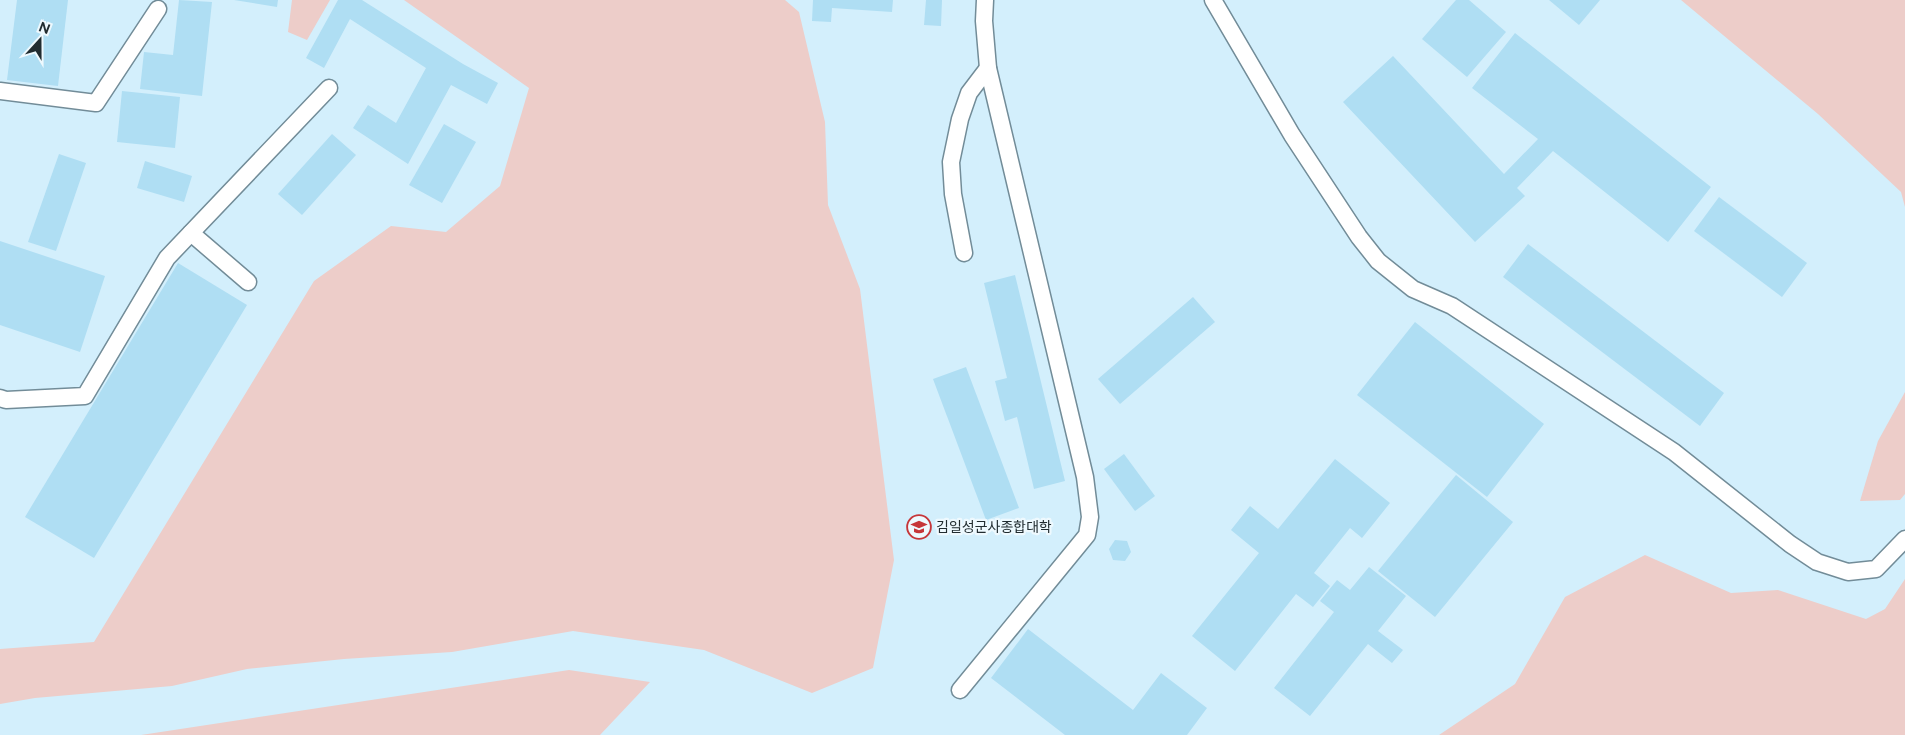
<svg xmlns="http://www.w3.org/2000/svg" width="1905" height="735" viewBox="0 0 1905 735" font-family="Figtree,'Noto Sans KR',sans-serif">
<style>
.green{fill:#edcdc9}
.building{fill:#afdef3}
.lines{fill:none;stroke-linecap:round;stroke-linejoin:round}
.lane-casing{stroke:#728c98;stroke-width:19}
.lane{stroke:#fff;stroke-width:16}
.labels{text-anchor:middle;stroke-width:4.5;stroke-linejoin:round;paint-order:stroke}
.poi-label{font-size:14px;fill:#212c30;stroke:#eef9fe;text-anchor:start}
</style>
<rect width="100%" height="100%" fill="#d3effc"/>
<!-- green -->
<g class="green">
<path d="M 292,0 L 330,0 L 307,40 L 288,32 Z"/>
<path d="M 404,0 L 785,0 L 799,12 L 825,122 L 828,205 L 860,289 L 894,560 L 873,668 L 812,693 L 704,650 L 573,631 L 452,652 L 344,659 L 247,669 L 172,686 L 35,698 L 0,704 L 0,649 L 94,642 L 314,281 L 391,226 L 446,232 L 500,186 L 529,88 Z"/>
<path d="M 1681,0 L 1905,0 L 1905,207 L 1901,192 L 1818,114 Z"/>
<path d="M 1905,392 L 1905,494 L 1900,500 L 1860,501 L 1878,441 Z"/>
<path d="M 1645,555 L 1731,593 L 1778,590 L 1866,619 L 1885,609 L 1905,579 L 1905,735 L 1439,735 L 1515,684 L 1565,597 Z"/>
<path d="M 569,670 L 650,682 L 600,735 L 141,735 Z"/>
</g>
<!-- building -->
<g class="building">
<path d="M 17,0 L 68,0 L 58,86 L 7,80 Z"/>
<path d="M 179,0 L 212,2 L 202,96 L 140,89 L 144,52 L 173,55 Z"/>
<path d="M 234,0 L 278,0 L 277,7 Z"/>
<path d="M 338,0 L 362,0 L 463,64 L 498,83 L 487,104 L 451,85 L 408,164 L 353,128 L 368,105 L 396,123 L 426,68 L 350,19 L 324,68 L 306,58 Z"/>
<path d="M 813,0 L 893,0 L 892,12 L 832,8 L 831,22 L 812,21 Z"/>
<path d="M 926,0 L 942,0 L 941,26 L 924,25 Z"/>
<path d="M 1456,0 L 1469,0 L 1506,32 L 1467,77 L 1422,39 Z"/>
<path d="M 1549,0 L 1600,0 L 1579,25 Z"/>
<path d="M 1515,33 L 1711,187 L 1668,242 L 1553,151 L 1517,188 L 1525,196 L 1475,242 L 1343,102 L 1393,56 L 1504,174 L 1538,139 L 1472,88 Z"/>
<path d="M 122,91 L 180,97 L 175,148 L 117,142 Z"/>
<path d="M 444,124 L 476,142 L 442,203 L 409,185 Z"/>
<path d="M 332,134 L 356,155 L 302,215 L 278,194 Z"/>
<path d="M 59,154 L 86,163 L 56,251 L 28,242 Z"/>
<path d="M 145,161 L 192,176 L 184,202 L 137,188 Z"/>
<path d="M 1719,197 L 1807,263 L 1782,297 L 1694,231 Z"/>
<path d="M 0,241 L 105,276 L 80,352 L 0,325 Z"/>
<path d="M 1528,244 L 1724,393 L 1700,426 L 1503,277 Z"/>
<path d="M 178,263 L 247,305 L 94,558 L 25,517 Z"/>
<path d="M 1015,275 L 1065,481 L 1034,489 L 1017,417 L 1005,421 L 995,381 L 1007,378 L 984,283 Z"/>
<path d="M 1193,297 L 1215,322 L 1120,404 L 1098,379 Z"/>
<path d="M 1415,322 L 1544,424 L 1487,497 L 1357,395 Z"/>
<path d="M 966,367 L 1019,508 L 986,520 L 933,379 Z"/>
<path d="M 1124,454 L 1155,496 L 1135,511 L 1104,469 Z"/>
<path d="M 1335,459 L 1390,503 L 1362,538 L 1350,528 L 1314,573 L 1330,586 L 1313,607 L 1296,594 L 1235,671 L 1192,636 L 1259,553 L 1231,530 L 1250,506 L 1278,529 Z"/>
<path d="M 1456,475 L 1513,522 L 1435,617 L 1378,571 Z"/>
<path d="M 1115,540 L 1127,541 L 1131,552 L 1125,561 L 1113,560 L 1109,549 Z"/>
<path d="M 1369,567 L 1406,596 L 1378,631 L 1403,650 L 1392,663 L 1368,644 L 1310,716 L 1274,688 L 1334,612 L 1320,601 L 1337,580 L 1350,590 Z"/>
<path d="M 1028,629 L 1133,710 L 1161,673 L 1207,708 L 1187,735 L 1065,735 L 991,678 Z"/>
</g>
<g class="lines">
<!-- lane casing -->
<g class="lane-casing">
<g id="lane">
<path d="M 1213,0 L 1292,135 L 1359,237 L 1378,261 L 1413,289 L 1452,306 L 1674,452 L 1790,544 L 1817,562 L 1848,572 L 1876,569 L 1905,539"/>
<path d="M 0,91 L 96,103 L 158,9"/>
<path d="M 191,233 L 248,282"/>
<path d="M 964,253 L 953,194 L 951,162 L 960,119 L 969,93 L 988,68"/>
<path d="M 0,398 L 6,400 L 85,396 L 167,258 L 329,88"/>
<path d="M 960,690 L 1087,535 L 1090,517 L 1085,477 L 988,68 L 984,21 L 985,0"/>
</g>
</g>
<!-- lane -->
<use href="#lane" class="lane"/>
</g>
<!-- icons -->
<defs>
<g id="university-ring" transform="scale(1.25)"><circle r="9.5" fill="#eef9fe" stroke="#c63639" stroke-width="1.5"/><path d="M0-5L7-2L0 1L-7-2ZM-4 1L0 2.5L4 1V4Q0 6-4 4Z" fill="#c63639"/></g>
</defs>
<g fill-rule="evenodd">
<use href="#university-ring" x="919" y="527"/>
</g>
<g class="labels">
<!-- poi labels -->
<g class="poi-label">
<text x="936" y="532">김일성군사종합대학</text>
</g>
</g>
<!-- north arrow -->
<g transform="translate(40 40) rotate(21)" stroke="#eef9fe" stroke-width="4" paint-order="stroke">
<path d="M0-4L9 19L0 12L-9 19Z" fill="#212c30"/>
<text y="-8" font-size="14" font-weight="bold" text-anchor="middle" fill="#212c30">N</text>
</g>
</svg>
